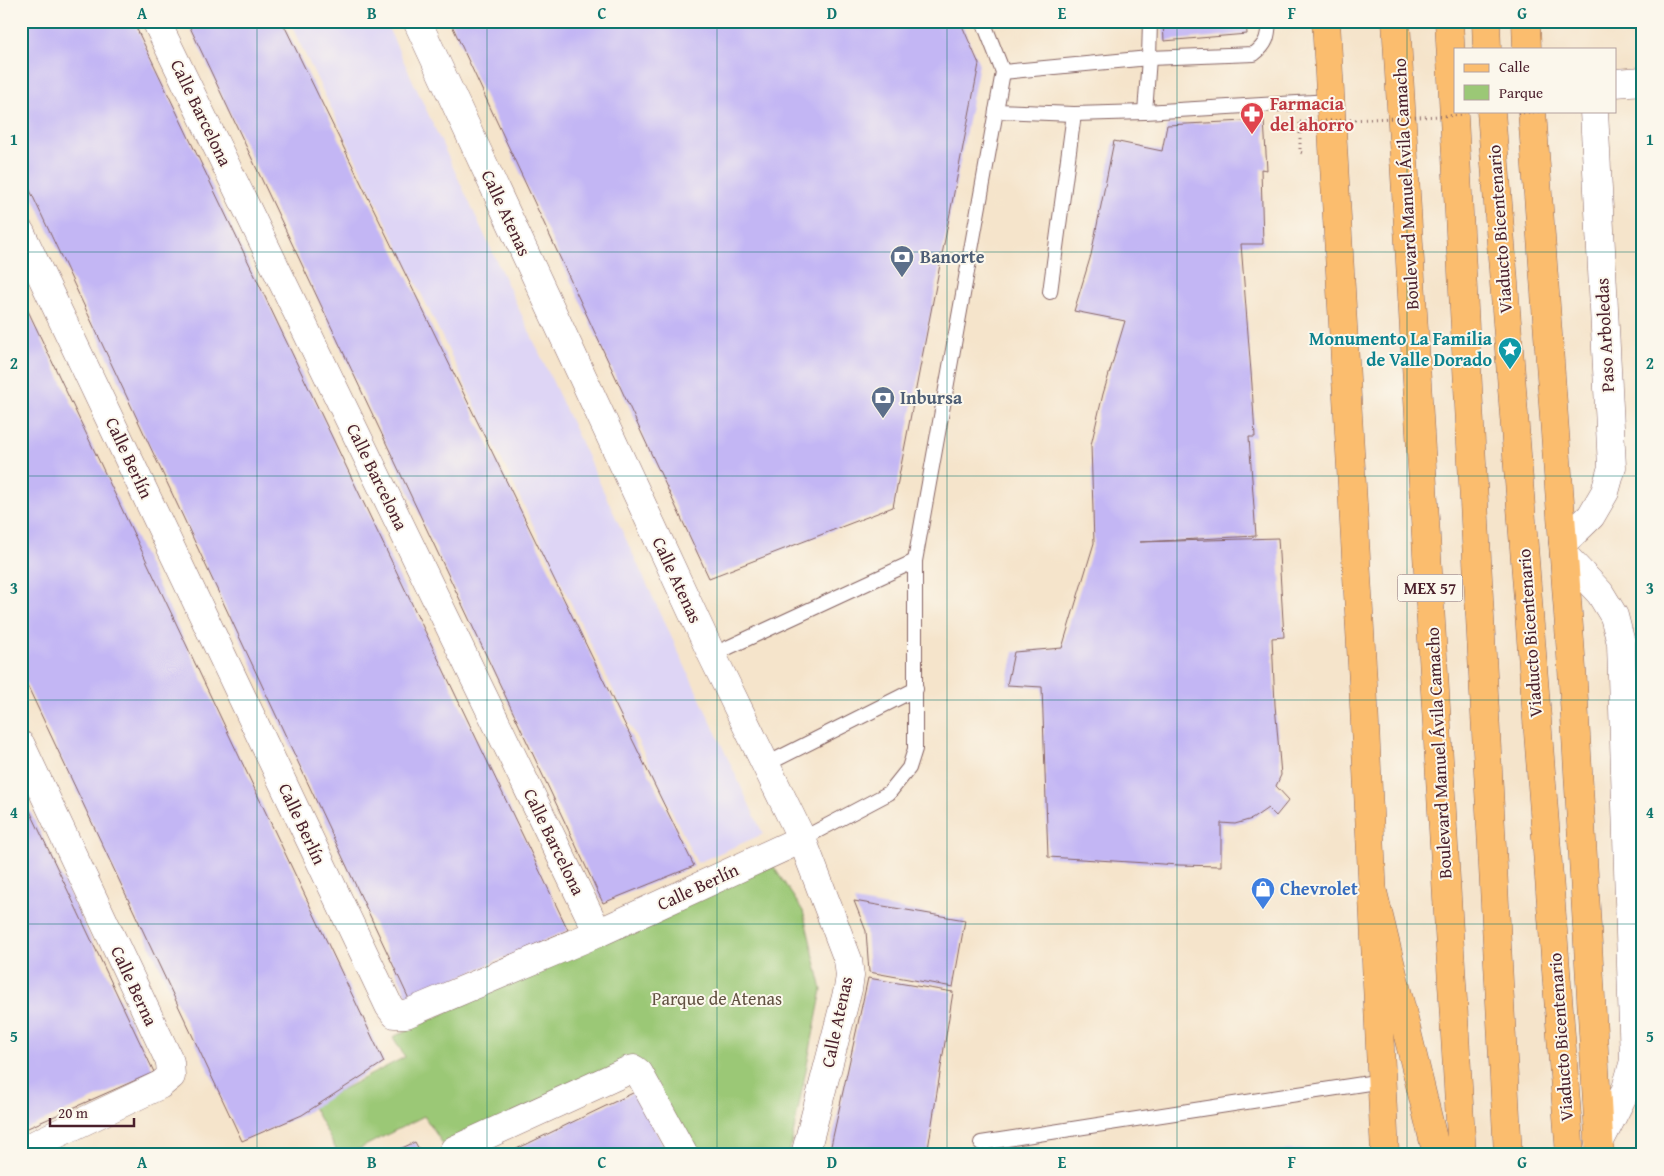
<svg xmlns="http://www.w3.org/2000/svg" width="1664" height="1176" viewBox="0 0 1664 1176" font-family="'Gentium Book Plus',serif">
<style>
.built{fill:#ded5f5}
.green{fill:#9bc876;stroke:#727450}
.building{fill:#c3b6f4}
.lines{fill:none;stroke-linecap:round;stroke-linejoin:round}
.service-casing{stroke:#866463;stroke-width:16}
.minor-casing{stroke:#866463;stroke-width:29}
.primary-casing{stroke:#866463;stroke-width:29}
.trunk-casing{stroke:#866463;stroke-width:29}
.motorway-casing{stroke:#866463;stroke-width:29}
.path{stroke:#866463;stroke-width:3;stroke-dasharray:1 4;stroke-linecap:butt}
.service{stroke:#fff;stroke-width:14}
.minor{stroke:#fff;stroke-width:28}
.primary{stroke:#fbbd6e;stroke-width:28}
.trunk{stroke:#fbbd6e;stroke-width:28}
.motorway{stroke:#fbbd6e;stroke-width:28}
.motorway-bridge-casing{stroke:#866463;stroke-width:29;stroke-linecap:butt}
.path-bridge{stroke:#866463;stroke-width:3;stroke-dasharray:1 4;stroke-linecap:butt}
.motorway-bridge{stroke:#fbbd6e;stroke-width:28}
.grid{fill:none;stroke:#0f766e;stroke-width:1;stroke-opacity:0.55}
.labels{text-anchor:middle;stroke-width:4;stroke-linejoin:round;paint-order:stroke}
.shield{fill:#fbf7ec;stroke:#7f6065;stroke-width:1}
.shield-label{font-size:16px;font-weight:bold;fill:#4a1f2b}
.health-label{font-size:18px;font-weight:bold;fill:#be3a42;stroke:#fbf7ec;text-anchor:start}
.street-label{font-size:18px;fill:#4a1f2b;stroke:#fbf7ec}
.service-label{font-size:18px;font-weight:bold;fill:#4e5e75;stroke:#fbf7ec;text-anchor:start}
.culture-label{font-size:18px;font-weight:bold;fill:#0d838f;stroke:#fbf7ec;text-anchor:end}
.shop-label{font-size:18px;font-weight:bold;fill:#366cbe;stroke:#fbf7ec;text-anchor:start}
.park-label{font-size:18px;fill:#625242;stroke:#fbf7ec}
.neatline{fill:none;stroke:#0f766e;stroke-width:2}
.grid-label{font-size:16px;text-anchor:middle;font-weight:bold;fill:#0f766e}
</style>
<rect width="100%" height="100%" fill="#fbf7ec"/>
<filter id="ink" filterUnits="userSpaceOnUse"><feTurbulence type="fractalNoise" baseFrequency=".02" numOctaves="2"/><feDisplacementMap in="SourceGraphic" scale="10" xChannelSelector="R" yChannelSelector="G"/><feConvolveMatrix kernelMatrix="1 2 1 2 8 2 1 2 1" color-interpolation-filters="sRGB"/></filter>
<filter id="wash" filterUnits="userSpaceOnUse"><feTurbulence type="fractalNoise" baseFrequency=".0096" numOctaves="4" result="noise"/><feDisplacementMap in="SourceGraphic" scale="20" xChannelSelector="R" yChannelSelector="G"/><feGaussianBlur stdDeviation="1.12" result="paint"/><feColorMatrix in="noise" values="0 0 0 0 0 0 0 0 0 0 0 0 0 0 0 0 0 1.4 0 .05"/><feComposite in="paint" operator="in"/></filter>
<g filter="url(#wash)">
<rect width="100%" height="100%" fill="#f5e4cb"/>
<!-- built -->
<path class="built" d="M 289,21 L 385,21 L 763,834 L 697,863 Z"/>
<!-- green -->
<path class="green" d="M 771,863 L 803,911 L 822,990 L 789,1155 L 690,1155 L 633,1059 L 445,1147 L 424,1116 L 347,1155 L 339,1155 L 312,1105 L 405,1057 L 393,1037 Z"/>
<g id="blocks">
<!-- building -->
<g class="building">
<path d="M 21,21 L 133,21 L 568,930 L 409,999 L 21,171 Z"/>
<path d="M 187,21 L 282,21 L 694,866 L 603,903 Z"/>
<path d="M 450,21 L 960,21 L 979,64 L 893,507 L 709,578 Z"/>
<path d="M 1163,21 L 1246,21 L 1247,34 L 1164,41 Z"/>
<path d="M 1264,120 L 1267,170 L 1261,169 L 1263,244 L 1241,244 L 1252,385 L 1255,437 L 1249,437 L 1256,536 L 1140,542 L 1278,538 L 1284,637 L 1272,638 L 1275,705 L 1281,775 L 1276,786 L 1289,800 L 1276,816 L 1268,808 L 1252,819 L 1235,824 L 1221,823 L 1221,866 L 1179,865 L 1048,857 L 1042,687 L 1007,685 L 1014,652 L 1062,648 L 1094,543 L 1091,445 L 1103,394 L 1125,321 L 1074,311 L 1091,255 L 1114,141 L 1162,151 L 1167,125 Z"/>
<path d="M 21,296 L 384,1062 L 302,1115 L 242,1141 L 21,672 Z"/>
<path d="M 21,792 L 154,1072 L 21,1131 Z"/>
<path d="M 854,901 L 965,920 L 953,987 L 869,972 L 866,931 Z"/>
<path d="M 868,978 L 953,992 L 927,1155 L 829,1155 Z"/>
<path d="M 635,1092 L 668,1155 L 504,1155 Z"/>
<path d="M 415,1142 L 422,1155 L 387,1155 Z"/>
<path d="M 1318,1149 L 1319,1155 L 1222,1155 L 1222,1153 Z"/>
</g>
</g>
</g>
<g filter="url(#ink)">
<use href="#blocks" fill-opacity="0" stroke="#866463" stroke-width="1"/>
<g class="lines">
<!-- service casing -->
<g class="service-casing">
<g id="service">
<path d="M 1003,72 L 1149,58 L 1254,54 C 1267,44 1268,37 1269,21"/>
<path d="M 996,111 L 1074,114 L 1145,112 L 1330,101"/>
<path d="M 1145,112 L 1149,58 L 1150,21"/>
<path d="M 1050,292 L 1074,114"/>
<path d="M 712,655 L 915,561"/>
<path d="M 765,765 L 916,689"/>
<path d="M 802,839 L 889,793 L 909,768 L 915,749 L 915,561 L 1003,72 L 983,21"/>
<path d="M 981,1143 L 1382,1081"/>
</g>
</g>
<!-- minor casing -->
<g class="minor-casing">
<g id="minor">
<path d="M 156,21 L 598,933"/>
<path d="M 417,21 L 712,655 L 802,839 L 848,960 L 850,976 L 848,989 L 805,1155"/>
<path d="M 1615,83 L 1643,81"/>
<path d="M 21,233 L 389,1006 L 395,1014 L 406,1014 L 598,933 L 802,839"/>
<path d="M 1563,543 L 1591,516 L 1605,492 L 1612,467 L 1594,111"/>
<path d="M 1564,555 L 1600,593 L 1614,616 L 1621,643 L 1634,1061 L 1625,1092 L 1599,1143"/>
<path d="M 21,745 L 170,1062 L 171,1076 L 160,1085 L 21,1151"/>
<path d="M 451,1155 L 454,1150 L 629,1070 L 634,1069 L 639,1073 L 684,1155"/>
</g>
</g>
<!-- primary casing -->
<g class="primary-casing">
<g id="primary">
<path d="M 1326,21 L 1363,683 L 1385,1155"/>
<path d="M 1526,21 L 1527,49"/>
<path d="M 1532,111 L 1573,683 L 1600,1155"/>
</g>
</g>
<!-- trunk casing -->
<g class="trunk-casing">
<g id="trunk">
<path d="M 1396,21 L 1462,1155"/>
<path d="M 1449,21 L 1508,1155"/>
<path d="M 1373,892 L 1437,1155"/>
</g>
</g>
<!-- motorway casing -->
<g class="motorway-casing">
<path id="motorway" d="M 1486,21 L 1487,49"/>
</g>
<!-- path -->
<path class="path" d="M 1300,123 L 1300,152 L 1305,154"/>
<!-- service -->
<use href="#service" class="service"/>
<!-- minor -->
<use href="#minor" class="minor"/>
<!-- primary -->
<use href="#primary" class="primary"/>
<!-- trunk -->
<use href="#trunk" class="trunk"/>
<!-- motorway -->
<use href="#motorway" class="motorway"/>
<!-- motorway-bridge casing -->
<g class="motorway-bridge-casing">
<path id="motorway-bridge" d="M 1491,111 L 1570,1155"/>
</g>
<!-- path-bridge -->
<g class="path-bridge">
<path d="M 1518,113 L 1547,111"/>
<path d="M 1300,122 L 1465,115"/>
</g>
<!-- motorway-bridge -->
<use href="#motorway-bridge" class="motorway-bridge"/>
</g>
</g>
<!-- grid -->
<path class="grid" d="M 257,21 L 257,1155M 487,21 L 487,1155M 717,21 L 717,1155M 947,21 L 947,1155M 1177,21 L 1177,1155M 1407,21 L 1407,1155M 21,252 L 1643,252M 21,476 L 1643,476M 21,700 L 1643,700M 21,924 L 1643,924"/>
<!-- icons -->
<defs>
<g id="pharmacy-pin" transform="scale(1.25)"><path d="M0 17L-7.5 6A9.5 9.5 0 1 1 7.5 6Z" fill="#e0444e" stroke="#fbf7ec"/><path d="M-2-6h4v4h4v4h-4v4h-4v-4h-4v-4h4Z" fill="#fff"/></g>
<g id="bank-pin" transform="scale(1.25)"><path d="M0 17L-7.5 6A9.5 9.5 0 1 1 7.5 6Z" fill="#5c6f8a" stroke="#fbf7ec"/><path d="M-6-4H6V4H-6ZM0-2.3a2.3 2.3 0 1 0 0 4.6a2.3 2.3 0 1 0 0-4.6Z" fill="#fff"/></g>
<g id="sight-pin" transform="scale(1.25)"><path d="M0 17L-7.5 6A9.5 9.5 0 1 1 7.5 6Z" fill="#0f9aa8" stroke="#fbf7ec"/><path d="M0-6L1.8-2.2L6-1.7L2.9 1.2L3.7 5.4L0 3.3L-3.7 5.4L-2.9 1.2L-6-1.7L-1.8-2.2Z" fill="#fff"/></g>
<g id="shop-pin" transform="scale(1.25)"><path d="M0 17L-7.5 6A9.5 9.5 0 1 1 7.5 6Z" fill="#3f7fe0" stroke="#fbf7ec"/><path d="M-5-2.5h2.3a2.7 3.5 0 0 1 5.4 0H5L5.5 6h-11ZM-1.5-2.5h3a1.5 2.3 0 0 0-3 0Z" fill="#fff"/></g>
</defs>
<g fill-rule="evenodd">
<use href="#pharmacy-pin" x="1252" y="114"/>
<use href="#bank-pin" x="902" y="257"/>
<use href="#sight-pin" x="1510" y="349"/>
<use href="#bank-pin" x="883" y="398"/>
<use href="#shop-pin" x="1263" y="889"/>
</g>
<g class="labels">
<!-- shield labels -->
<rect class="shield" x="1397.5" y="574.5" width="65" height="27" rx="4"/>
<g class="shield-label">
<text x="1430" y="594">MEX 57</text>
</g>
<!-- health labels -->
<g class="health-label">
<text x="1270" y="110">Farmacia<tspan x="1270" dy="21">del ahorro</tspan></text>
</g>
<!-- street labels -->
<g class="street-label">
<text transform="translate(201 113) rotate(64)" y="6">Calle Barcelona</text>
<text transform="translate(1406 184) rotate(-93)" y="6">Boulevard Manuel Ávila Camacho</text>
<text transform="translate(506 213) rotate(65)" y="6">Calle Atenas</text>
<text transform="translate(1500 229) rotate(-94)" y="6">Viaducto Bicentenario</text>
<text transform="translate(1605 335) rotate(-93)" y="6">Paso Arboledas</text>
<text transform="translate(129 458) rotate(65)" y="6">Calle Berlín</text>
<text transform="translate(377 477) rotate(64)" y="6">Calle Barcelona</text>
<text transform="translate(677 580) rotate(65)" y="6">Calle Atenas</text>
<text transform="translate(1530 633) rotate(-94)" y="6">Viaducto Bicentenario</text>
<text transform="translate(1439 753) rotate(-93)" y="6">Boulevard Manuel Ávila Camacho</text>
<text transform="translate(302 824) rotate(65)" y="6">Calle Berlín</text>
<text transform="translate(554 842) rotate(64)" y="6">Calle Barcelona</text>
<text transform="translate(698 887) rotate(-25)" y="6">Calle Berlín</text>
<text transform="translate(134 986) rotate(65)" y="6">Calle Berna</text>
<text transform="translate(837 1022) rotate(-78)" y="6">Calle Atenas</text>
<text transform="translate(1561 1037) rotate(-94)" y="6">Viaducto Bicentenario</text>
</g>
<!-- service labels -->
<g class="service-label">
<text x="920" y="263">Banorte</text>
<text x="900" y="404">Inbursa</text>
</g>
<!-- culture labels -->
<g class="culture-label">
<text x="1492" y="345">Monumento La Familia<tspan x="1492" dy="21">de Valle Dorado</tspan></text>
</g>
<!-- shop labels -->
<g class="shop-label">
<text x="1280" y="895">Chevrolet</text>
</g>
<!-- park labels -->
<g class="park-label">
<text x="717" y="1005">Parque de Atenas</text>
</g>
</g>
<!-- margin -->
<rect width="1664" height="1176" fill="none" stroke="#fbf7ec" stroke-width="55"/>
<!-- legend -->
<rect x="1454" y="48" width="162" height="65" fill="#fbf7ec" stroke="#b4a19f"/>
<rect x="1464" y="64" width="25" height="8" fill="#fbbd6e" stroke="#b4a19f"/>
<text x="1499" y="72" font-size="15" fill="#4a1f2b">Calle</text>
<rect x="1464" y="85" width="25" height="15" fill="#9bc876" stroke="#b4a19f"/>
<text x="1499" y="98" font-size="15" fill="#4a1f2b">Parque</text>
<!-- scale -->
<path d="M50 1118v8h84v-8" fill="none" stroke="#4a1f2b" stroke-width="2.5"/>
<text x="58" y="1118" font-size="15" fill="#4a1f2b" stroke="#fbf7ec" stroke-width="4" paint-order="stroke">20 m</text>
<rect x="28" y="28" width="1608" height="1120" class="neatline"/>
<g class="grid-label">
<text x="142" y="19">A</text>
<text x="372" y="19">B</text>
<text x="602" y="19">C</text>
<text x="832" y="19">D</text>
<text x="1062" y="19">E</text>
<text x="1292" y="19">F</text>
<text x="1522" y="19">G</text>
<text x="14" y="145">1</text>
<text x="1650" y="145">1</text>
<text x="14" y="369">2</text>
<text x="1650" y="369">2</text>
<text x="14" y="594">3</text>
<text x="1650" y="594">3</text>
<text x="14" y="818">4</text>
<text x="1650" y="818">4</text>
<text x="14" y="1042">5</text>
<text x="1650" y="1042">5</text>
<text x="142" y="1168">A</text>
<text x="372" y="1168">B</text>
<text x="602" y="1168">C</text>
<text x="832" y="1168">D</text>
<text x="1062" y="1168">E</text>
<text x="1292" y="1168">F</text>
<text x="1522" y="1168">G</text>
</g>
</svg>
